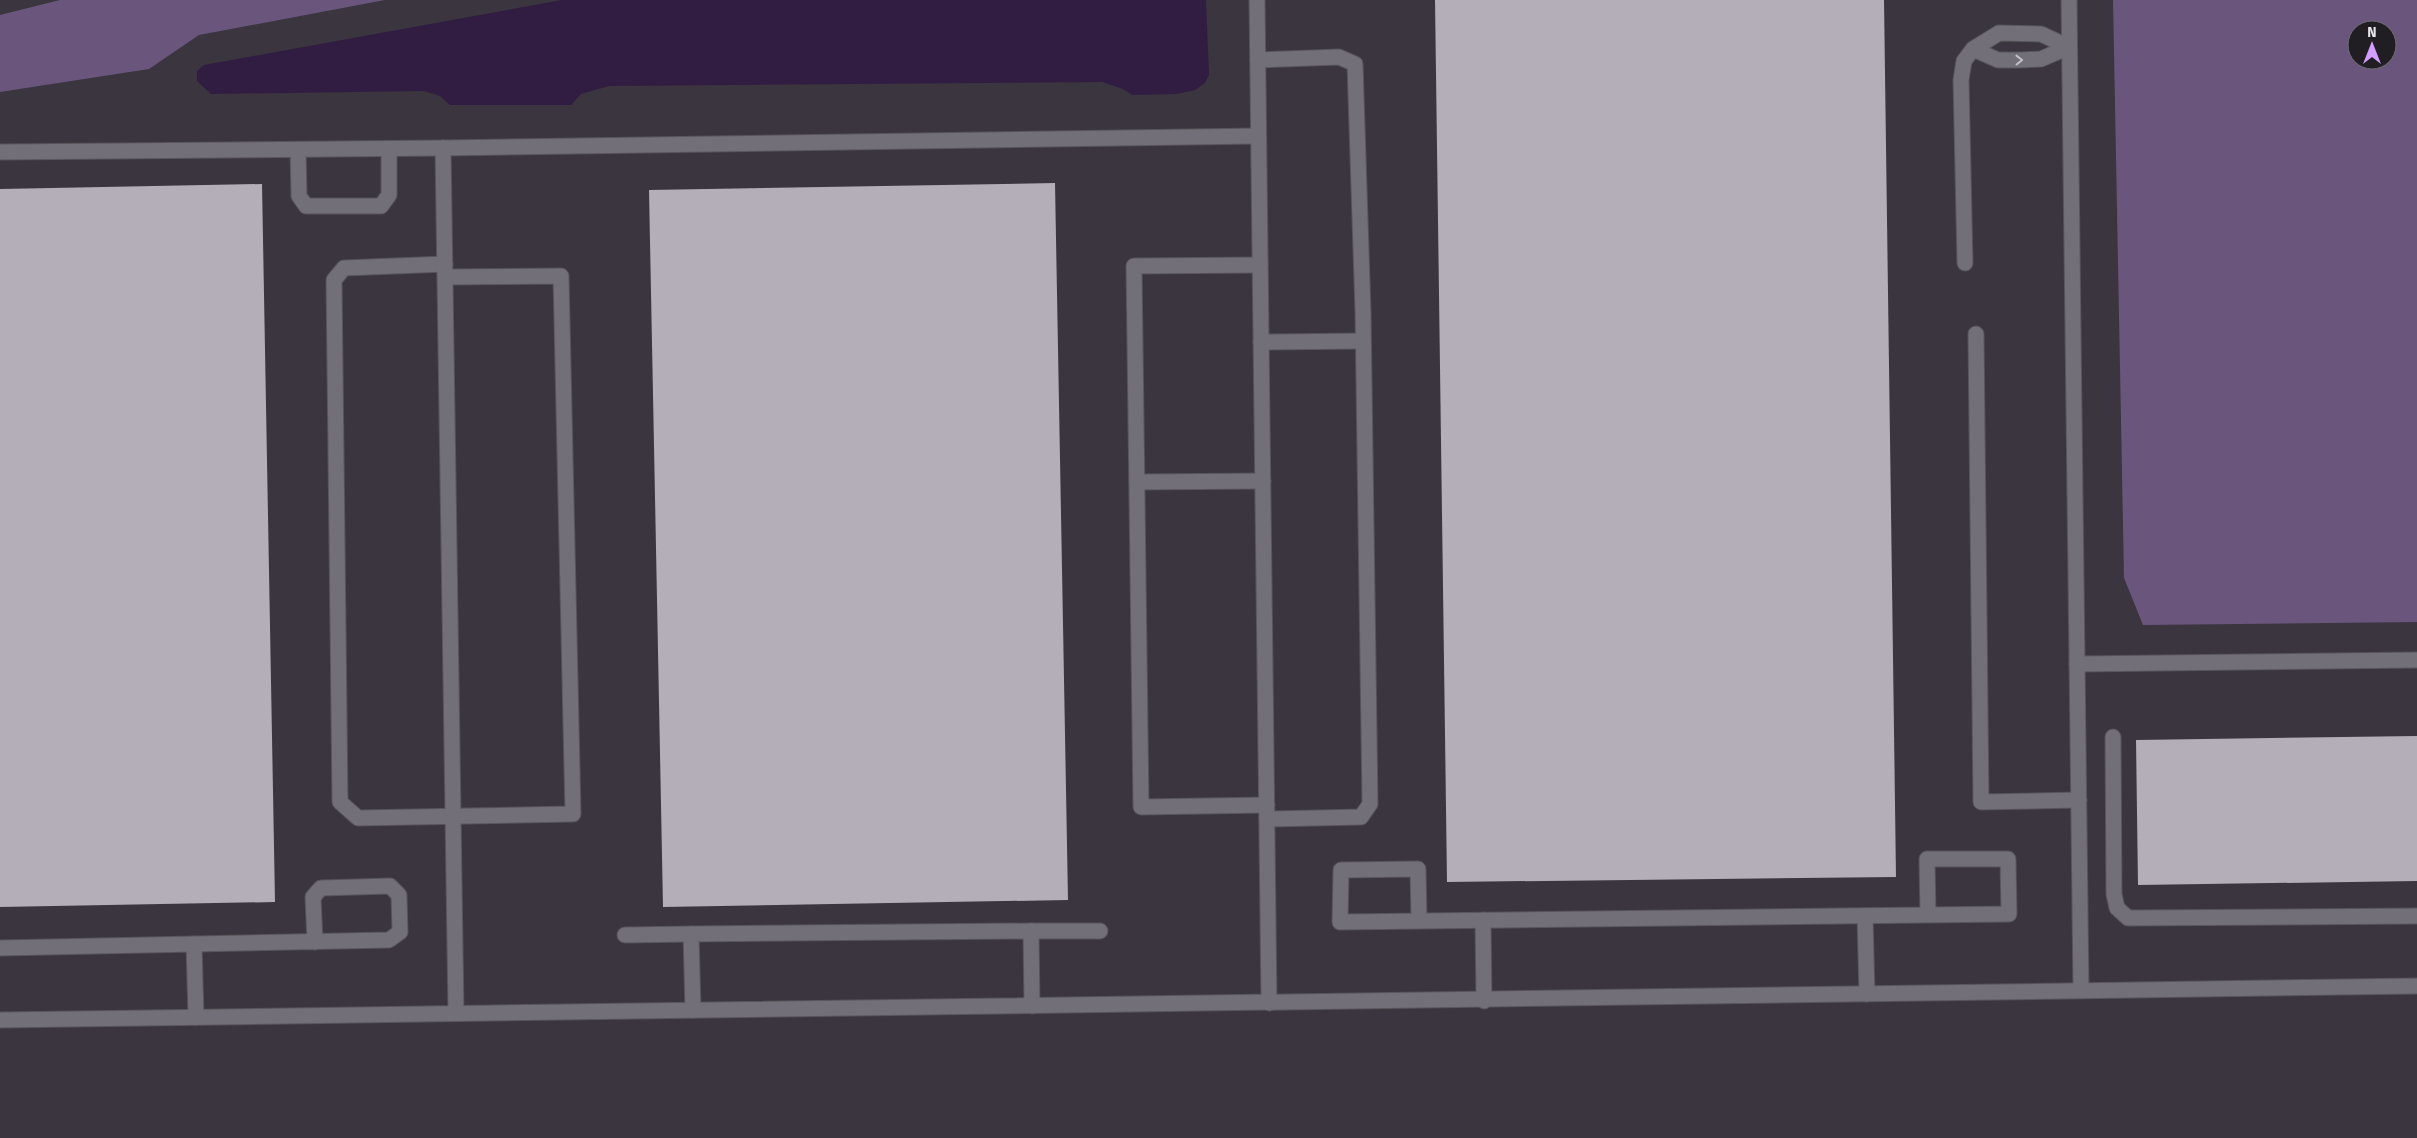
<svg xmlns="http://www.w3.org/2000/svg" width="2417" height="1138" viewBox="0 0 2417 1138" font-family="'Fira Sans',sans-serif">
<style>
.green{fill:#6a557c;fill-rule:evenodd}
.water{fill:#321d42}
.building{fill:#b3aeb8}
.lines{fill:none;stroke-linecap:round;stroke-linejoin:round}
.minor-casing{stroke:#58545b;stroke-width:17}
.minor{stroke:#736f78;stroke-width:15}
.oneway{stroke:#c4c0c7}
</style>
<rect width="100%" height="100%" fill="#3a353e"/>
<!-- green -->
<g class="green">
<path d="M 60,0 L 385,0 L 199,35 L 149,69 L 0,92 L 0,15 Z"/>
<path d="M 2113,0 L 2417,0 L 2417,622 L 2143,625 L 2124,578 ZM 2357,30 L 2387,30 L 2387,60 L 2357,60 Z"/>
</g>
<!-- water -->
<path class="water" d="M 562,0 L 1206,0 L 1209,75 L 1205,83 L 1195,90 L 1177,94 L 1132,95 L 1123,89 L 1102,82 L 609,86 L 581,94 L 571,105 L 450,105 L 440,96 L 424,91 L 211,94 L 197,81 L 197,71 L 204,65 Z"/>
<!-- building -->
<g class="building">
<path d="M 1435,0 L 1884,0 L 1896,877 L 1447,882 Z"/>
<path d="M 1055,183 L 1068,900 L 663,907 L 649,190 Z"/>
<path d="M 262,184 L 275,902 L 0,907 L 0,189 Z"/>
<path d="M 2417,736 L 2417,881 L 2138,885 L 2136,740 Z"/>
</g>
<g class="lines">
<!-- minor casing -->
<g class="minor-casing">
<g id="minor">
<path d="M 1257,0 L 1269,1003"/>
<path d="M 2069,0 L 2081,990"/>
<path d="M 1258,60 L 1339,57 L 1355,64 L 1363,312 L 1370,804 L 1361,817 L 1267,819"/>
<path d="M 298,150 L 299,196 L 306,206 L 381,206 L 389,195 L 389,149"/>
<path d="M 0,152 L 443,148"/>
<path d="M 1965,263 L 1961,80 L 1964,61 L 1973,49 L 1999,33 L 2041,34 L 2069,47 L 2041,59 L 2020,60 L 1998,60 L 1973,49"/>
<path d="M 445,264 L 344,268 L 334,280 L 340,802 L 358,818 L 573,814 L 561,276 L 446,277"/>
<path d="M 1260,265 L 1134,266 L 1141,807 L 1267,805"/>
<path d="M 1976,334 L 1981,802 L 2079,800"/>
<path d="M 1261,342 L 1363,341"/>
<path d="M 1137,482 L 1263,481"/>
<path d="M 2077,664 L 2417,660"/>
<path d="M 2113,737 L 2114,894 L 2117,908 L 2128,918 L 2417,916"/>
<path d="M 1865,916 L 1867,994"/>
<path d="M 1483,920 L 1484,1001"/>
<path d="M 1419,921 L 1418,869 L 1341,870 L 1340,922 L 2009,914 L 2008,859 L 1927,859 L 1928,915"/>
<path d="M 625,935 L 691,934"/>
<path d="M 194,944 L 196,1017"/>
<path d="M 0,948 L 389,940 L 400,932 L 399,895 L 390,886 L 321,888 L 313,897 L 315,942"/>
<path d="M 1032,1006 L 1031,931 L 1100,931"/>
<path d="M 693,1010 L 691,934 L 1031,931"/>
<path d="M 456,1013 L 443,148 L 1258,136"/>
<path d="M 0,1020 L 2417,986"/>
</g>
</g>
<!-- minor -->
<use href="#minor" class="minor"/>
</g>
<!-- one-way arrows -->
<defs><path id="oneway-chevron" d="M-2-3.5L2.5 0L-2 3.5" fill="none" stroke-width="1.6" stroke-linecap="round" stroke-linejoin="round" transform="scale(1.25)"/></defs>
<use class="oneway" href="#oneway-chevron" transform="translate(2019 60) rotate(-1)"/>
<!-- north arrow -->
<g transform="translate(2372 45)"><circle r="24" fill="#201e22" stroke="#6f6d72"/>
<path d="M0-4L9 19L0 12L-9 19Z" fill="#d19dfe"/>
<text y="-8" font-size="14" font-weight="bold" text-anchor="middle" fill="#e6e3e9">N</text>
</g>
</svg>
